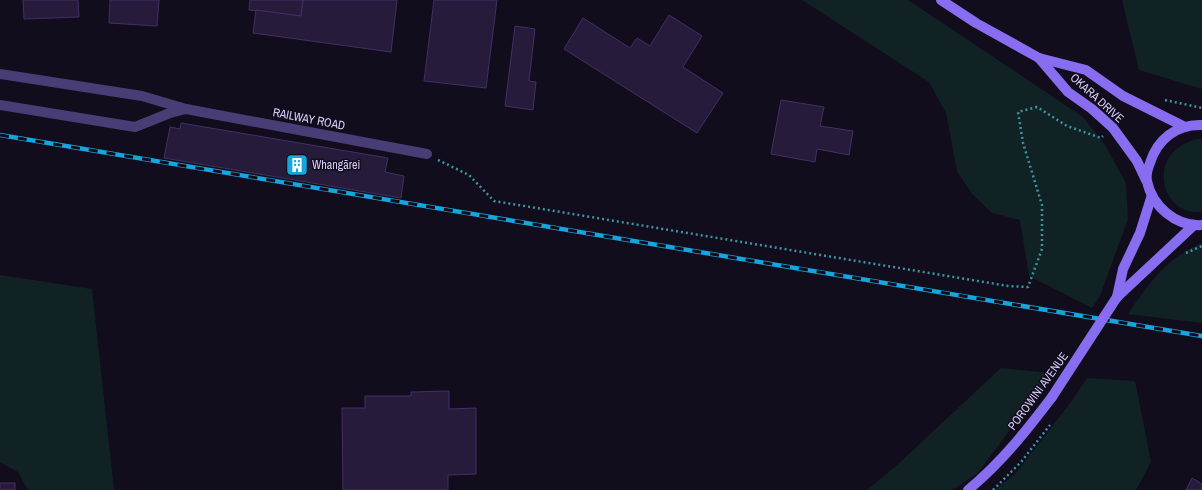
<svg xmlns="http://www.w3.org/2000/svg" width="1202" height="490" viewBox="0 0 1202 490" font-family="'Archivo Narrow',sans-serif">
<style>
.green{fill:#112225}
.building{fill:#271b3b;stroke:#432f64}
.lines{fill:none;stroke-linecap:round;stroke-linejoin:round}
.path{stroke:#3896a2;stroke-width:2.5;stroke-dasharray:2 3;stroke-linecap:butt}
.minor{stroke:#493d76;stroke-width:10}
.secondary{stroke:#886df0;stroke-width:10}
.rail-casing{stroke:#16a6dd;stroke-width:4.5}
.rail{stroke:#120d1c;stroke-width:3;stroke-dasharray:9;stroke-linecap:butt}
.secondary-bridge{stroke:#886df0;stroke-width:10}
.labels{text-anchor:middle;stroke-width:3;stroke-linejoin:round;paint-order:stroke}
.street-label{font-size:12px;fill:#dacdfa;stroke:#120d1c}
.poi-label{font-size:12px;fill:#dacdfa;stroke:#120d1c;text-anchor:start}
</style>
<rect width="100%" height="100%" fill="#120d1c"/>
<!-- green -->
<g class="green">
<path d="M 802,0 L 908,0 L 1083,117 L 1105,145 L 1126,183 L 1128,219 L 1100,296 L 1092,308 L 1029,276 L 1020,220 L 992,213 L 972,194 L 957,171 L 946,113 L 929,82 Z"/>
<path d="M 1122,0 L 1202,0 L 1202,89 L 1139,70 Z"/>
<path d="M 1198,139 L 1202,139 L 1202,212 C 1160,217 1144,151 1198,139 Z"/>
<path d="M 1202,243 L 1202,323 L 1128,314 C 1150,282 1165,259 1202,243 Z"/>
<path d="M 0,275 L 92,289 L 114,490 L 28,490 L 18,472 L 0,462 Z"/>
<path d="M 1001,368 L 1050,373 L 1037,394 L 977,474 L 952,490 L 867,490 L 896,466 Z"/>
<path d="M 1087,378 L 1135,381 L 1151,462 L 1136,490 L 995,490 L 1015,474 L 1071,402 Z"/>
</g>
<!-- building -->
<g class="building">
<path d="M 23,0 L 78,0 L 79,17 L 24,19 Z"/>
<path d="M 110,0 L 159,0 L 157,26 L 109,23 Z"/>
<path d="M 250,0 L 303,0 L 301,16 L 249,10 Z"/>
<path d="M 303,0 L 397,0 L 391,52 L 253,33 L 256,10 L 301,16 Z"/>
<path d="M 434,0 L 497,0 L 486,88 L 424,81 Z"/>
<path d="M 669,15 L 702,36 L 683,67 L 723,93 L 697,133 L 564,49 L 583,18 L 630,48 L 637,38 L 650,46 Z"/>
<path d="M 515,26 L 535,29 L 529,81 L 536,82 L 533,110 L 505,106 Z"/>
<path d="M 781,100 L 824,107 L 820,126 L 853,131 L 849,155 L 817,149 L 815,162 L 771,154 Z"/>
<path d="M 181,123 L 388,158 L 385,172 L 404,176 L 401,198 L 164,158 L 170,127 L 180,129 Z"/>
<path d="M 449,391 L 449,409 L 476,408 L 476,474 L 448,475 L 448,490 L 343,490 L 342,408 L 365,408 L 365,396 L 411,396 L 411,392 Z"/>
<path d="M 1192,478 L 1202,484 L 1202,490 L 1186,490 Z"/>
<rect x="0" y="483" width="15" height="7"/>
</g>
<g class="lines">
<!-- path -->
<g class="path">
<path d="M 1165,100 L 1202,108"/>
<path d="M 438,160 L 469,175 L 494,201 L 1008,286 L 1028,287 L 1042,249 L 1042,205 L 1023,143 L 1018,112 L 1037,107 L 1067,126 L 1101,138 L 1103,136"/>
<path d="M 1186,253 L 1202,246"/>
<path d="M 993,490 L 1021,462 L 1050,425"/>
</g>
<!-- minor -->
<g class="minor">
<path d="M 0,74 L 142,96 L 186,109 L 427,154"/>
<path d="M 0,105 L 135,127 L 170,113 L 186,109"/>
</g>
<!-- secondary -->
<g class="secondary">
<path d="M 941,0 L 976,23 L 1039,58 L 1086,70 L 1123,96 L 1185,127"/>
<path d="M 1039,58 L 1068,92 L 1092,109 L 1113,128 L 1137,161 L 1146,180"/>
<path d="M 1202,125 C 1176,124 1157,140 1150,163 C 1148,168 1146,176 1147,181 C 1152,206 1176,227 1202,225"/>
<path d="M 1117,297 L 1123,269 L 1140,233 L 1152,195"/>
<path d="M 1117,297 L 1193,226"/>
<path d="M 968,490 C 1001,463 1027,430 1052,397"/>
</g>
<!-- rail casing -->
<g class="rail-casing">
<path id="rail" d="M 0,135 L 1202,336"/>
</g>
<!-- rail -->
<use href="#rail" class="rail"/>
<!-- secondary-bridge -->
<path class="secondary-bridge" d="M 1052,397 L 1117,297"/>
</g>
<!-- icons -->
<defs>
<g id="building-square" transform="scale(1.15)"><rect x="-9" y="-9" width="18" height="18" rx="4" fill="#16a6dd" stroke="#120d1c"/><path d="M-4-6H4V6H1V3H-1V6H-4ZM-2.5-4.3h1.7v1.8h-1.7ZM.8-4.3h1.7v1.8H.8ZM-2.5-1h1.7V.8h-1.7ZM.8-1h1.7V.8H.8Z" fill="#fff"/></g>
</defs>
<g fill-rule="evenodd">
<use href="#building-square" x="297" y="165"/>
</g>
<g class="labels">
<!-- street labels -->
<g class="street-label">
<text transform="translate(1097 98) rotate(42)" y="4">OKARA DRIVE</text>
<text transform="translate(309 119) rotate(11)" y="4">RAILWAY ROAD</text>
<text transform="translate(1038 391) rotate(-54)" y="4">POROWINI AVENUE</text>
</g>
<!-- poi labels -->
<g class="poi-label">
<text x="312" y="169">Whangārei</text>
</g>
</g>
</svg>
